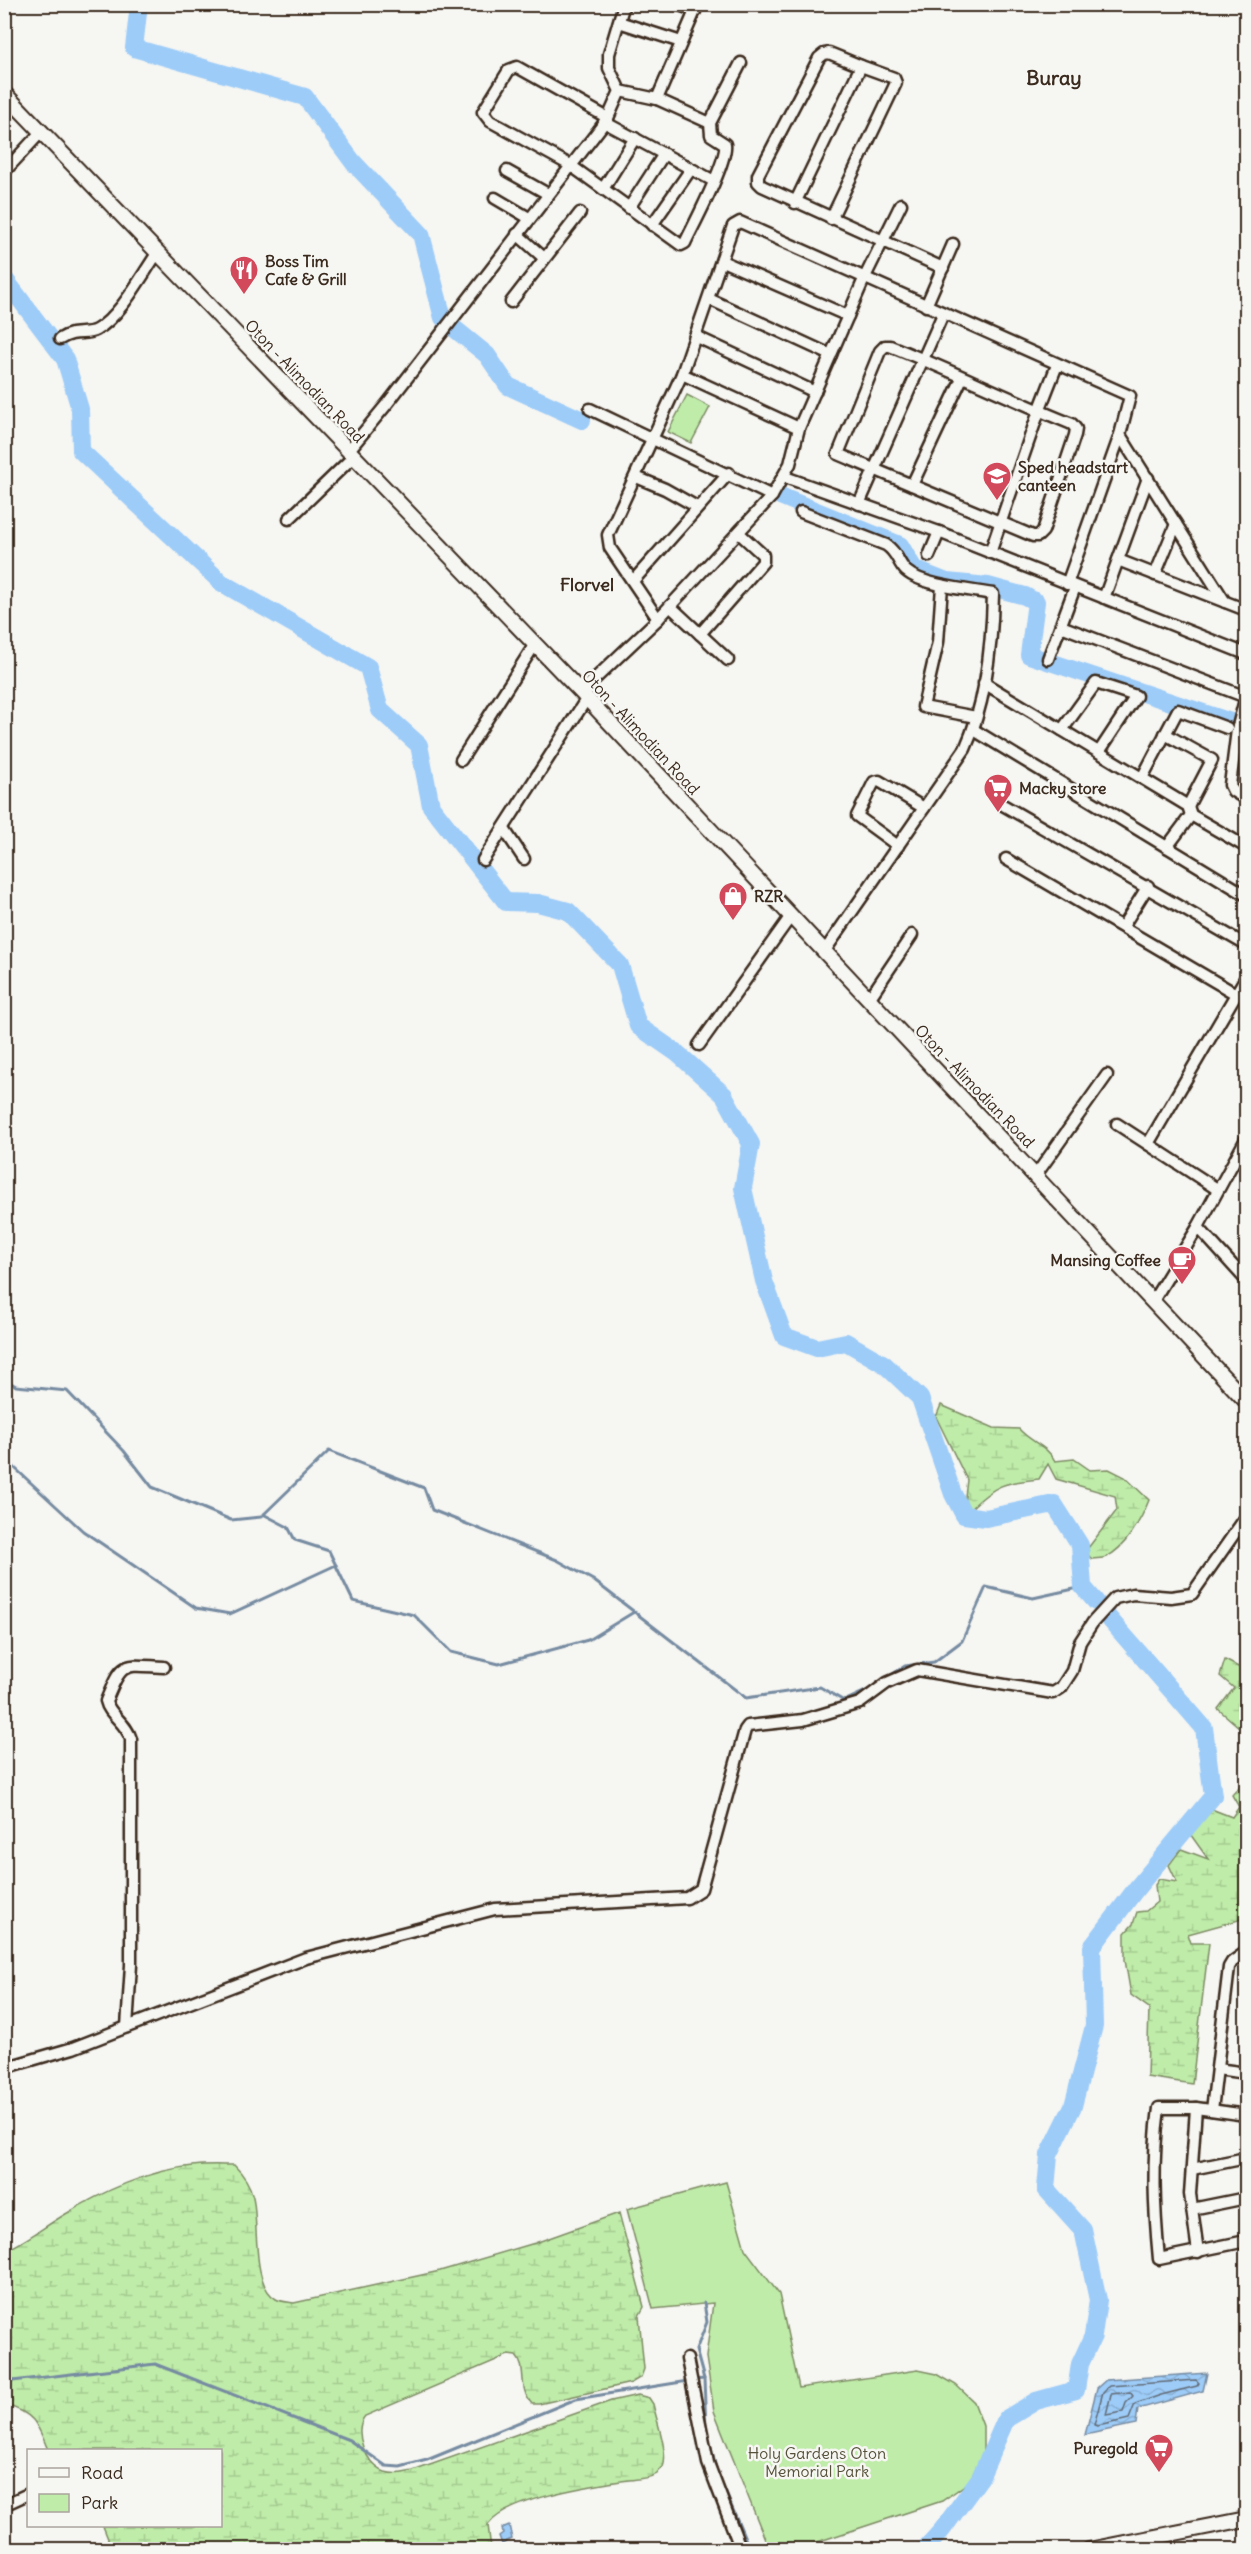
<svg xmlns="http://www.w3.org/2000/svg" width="1251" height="2554" viewBox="0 0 1251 2554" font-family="Delius,sans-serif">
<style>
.green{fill:#bfeca9;stroke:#7d8b64;stroke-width:1.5}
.wetland{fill:url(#wetland-marsh);stroke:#7d8b64;stroke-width:1.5}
.water{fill:url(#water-waves);stroke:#768ba1;stroke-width:1.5}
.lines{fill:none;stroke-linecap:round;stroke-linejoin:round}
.shore{stroke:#626b75;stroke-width:1.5}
.stream{stroke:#768ba1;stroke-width:3}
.river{stroke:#9dccf8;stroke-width:18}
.minor-casing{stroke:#3b2a1e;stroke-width:15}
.major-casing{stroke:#3b2a1e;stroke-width:18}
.minor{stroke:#f6f6f2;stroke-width:10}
.major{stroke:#f6f6f2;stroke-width:14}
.labels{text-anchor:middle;stroke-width:5;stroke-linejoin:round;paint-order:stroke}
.poi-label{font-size:16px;font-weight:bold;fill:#3b2a1e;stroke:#f6f6f2;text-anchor:start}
.street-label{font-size:16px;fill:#3b2a1e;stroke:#f6f6f2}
.park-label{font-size:16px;fill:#55513a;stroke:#f6f6f2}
.neighbourhood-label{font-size:18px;font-weight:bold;fill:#3b2a1e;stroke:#f6f6f2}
.quarter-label{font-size:20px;font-weight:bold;fill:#3b2a1e;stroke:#f6f6f2}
</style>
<defs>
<pattern id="wetland-marsh" width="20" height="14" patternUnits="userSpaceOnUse" patternTransform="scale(1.5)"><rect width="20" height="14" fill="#bfeca9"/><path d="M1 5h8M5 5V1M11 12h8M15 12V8" fill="none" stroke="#a5cb91"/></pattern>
<pattern id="water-waves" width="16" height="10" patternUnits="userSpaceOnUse" patternTransform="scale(1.5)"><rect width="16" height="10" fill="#9dccf8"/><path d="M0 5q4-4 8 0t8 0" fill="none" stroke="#88afd4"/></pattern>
</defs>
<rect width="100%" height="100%" fill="#f6f6f2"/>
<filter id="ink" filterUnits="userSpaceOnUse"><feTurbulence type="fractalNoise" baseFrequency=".0167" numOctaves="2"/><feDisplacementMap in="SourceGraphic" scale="12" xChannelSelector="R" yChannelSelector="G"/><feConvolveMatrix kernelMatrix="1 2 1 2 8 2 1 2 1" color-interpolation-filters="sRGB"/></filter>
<g filter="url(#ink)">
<!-- green -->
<g class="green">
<path d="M 687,395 L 710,407 L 691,443 L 668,432 Z"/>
<path d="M 726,2182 L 745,2249 L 779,2294 L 799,2388 L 918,2370 L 937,2374 L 956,2385 L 974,2402 L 983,2426 L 983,2454 L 969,2482 L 942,2501 L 796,2549 L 769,2549 L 714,2411 L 706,2357 L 713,2303 L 653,2309 L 627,2209 Z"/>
</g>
<!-- wetland -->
<g class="wetland">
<path d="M 941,1405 L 994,1428 L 1019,1429 C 1030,1442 1048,1446 1055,1461 L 1074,1459 L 1090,1470 L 1109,1469 L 1125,1477 L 1149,1500 C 1142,1518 1125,1549 1106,1557 C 1102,1559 1096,1558 1092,1559 L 1085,1552 L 1117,1510 L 1115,1496 L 1056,1479 L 1048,1464 L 1039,1479 C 1004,1482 995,1485 970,1509 L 964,1505 L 967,1480 L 936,1417 Z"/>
<path d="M 1225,1660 L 1246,1671 L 1246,1733 L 1218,1709 L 1234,1688 L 1220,1676 Z"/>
<path d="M 1241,1785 L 1246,1788 L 1246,1918 L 1188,1934 L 1191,1943 L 1209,1943 L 1192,2084 L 1147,2077 L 1149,2008 L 1131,1995 L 1125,1960 L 1125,1933 L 1133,1924 L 1137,1912 L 1146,1911 L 1157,1902 L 1155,1885 L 1159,1879 L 1177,1882 L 1169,1865 L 1181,1849 L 1208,1859 L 1183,1824 L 1201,1805 L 1232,1817 L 1239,1807 L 1232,1795 Z"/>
<path d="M 234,2165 C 243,2174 250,2184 253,2197 C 259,2223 251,2285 276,2299 C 281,2302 289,2302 294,2303 L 440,2271 L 535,2243 L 619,2213 L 644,2307 L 639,2316 L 644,2369 L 641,2377 L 631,2383 L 539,2404 L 532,2404 C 517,2387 528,2369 516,2356 L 508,2355 L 365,2416 C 352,2431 366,2465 385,2472 C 394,2475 403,2473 413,2471 L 611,2401 L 638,2395 L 649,2398 L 653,2404 C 656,2419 669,2454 663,2467 C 662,2467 657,2474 657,2474 C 648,2480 631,2479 621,2481 C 589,2486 507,2499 488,2525 L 491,2549 L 112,2549 L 103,2526 L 220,2526 L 220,2450 L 48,2450 C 37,2423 34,2413 5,2405 L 5,2251 C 26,2241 44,2227 64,2215 C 101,2192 149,2170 193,2166 C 206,2164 221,2165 234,2165 Z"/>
</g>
<!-- water -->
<g class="water">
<path d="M 1207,2373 L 1203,2391 L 1138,2409 L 1136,2424 L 1085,2435 L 1097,2388 L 1106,2380 Z"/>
<path d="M 509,2525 L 512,2539 L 502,2544 L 499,2536 L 503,2533 L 502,2528 Z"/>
</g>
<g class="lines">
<!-- shore -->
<g class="shore">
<path d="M 1196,2380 L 1199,2383 L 1197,2386 L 1161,2395 L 1135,2404 L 1129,2419 L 1098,2426 L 1094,2425 L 1103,2392 L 1109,2386 Z"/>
<path d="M 1130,2392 L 1133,2396 L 1126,2403 L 1123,2412 L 1106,2415 L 1111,2394 Z"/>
</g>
<!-- stream -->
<g class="stream">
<path d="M 4,1379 L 16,1386 L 67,1391 L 124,1451 L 152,1487 L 231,1520 L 261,1517 L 329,1451 L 424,1488 L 432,1510 L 557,1560 L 593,1580 L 746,1698 L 820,1687 L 844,1701 L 872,1688"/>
<path d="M 4,1458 L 83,1531 L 196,1608 L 230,1614 L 336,1565"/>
<path d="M 263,1514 L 288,1527 L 295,1540 L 329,1551 L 353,1601 L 414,1615 L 451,1652 L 499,1664 L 588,1640 L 634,1612"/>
<path d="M 888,1677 L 905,1666 L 934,1662 L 962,1641 L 986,1587 L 1033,1598 L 1083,1587"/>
<path d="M 704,2303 L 707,2322 L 696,2350 L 704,2379 L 706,2429"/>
<path d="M 694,2380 L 704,2379"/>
<path d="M 4,2382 L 155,2364 L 349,2440 L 386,2466 L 400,2467 L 427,2460 L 576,2399 L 688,2381"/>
<path d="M 708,2436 L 717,2472 L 750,2550"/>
</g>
<!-- river -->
<g class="river">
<path d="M 139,4 L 134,48 L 305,97 L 353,162 L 421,234 L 443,318"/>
<path d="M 4,278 L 65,359 L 80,409 L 81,451 L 222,583 L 368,667 L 380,710 L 419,745 L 431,806 L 506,902 L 538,903 L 568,911 L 620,965 L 638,1026 L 677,1053 L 724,1095 L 751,1144 L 743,1188 L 764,1281 L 784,1336 L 817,1348 L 846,1342 L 884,1364 L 920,1398 L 953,1494 L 964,1515 L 986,1518 L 1054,1504 L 1080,1545 L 1083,1587 L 1096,1602"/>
<path d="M 455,329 L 487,355 L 508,386 L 582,420"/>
<path d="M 780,496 L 900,545 L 914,569 L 947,582 L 988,586 L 1025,596 L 1036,602 L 1029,655 L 1246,727"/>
<path d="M 924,2550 L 942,2530 L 980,2478 L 1006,2419 L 1036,2401 L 1076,2390 L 1080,2364 L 1093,2336 L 1098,2300 L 1083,2230 L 1046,2189 L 1049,2155 L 1073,2106 L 1094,2026 L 1092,1947 L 1136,1889 L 1213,1796 L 1204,1728 L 1107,1616"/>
</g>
<!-- minor casing -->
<g class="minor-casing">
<g id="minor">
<path d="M 677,4 L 695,11"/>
<path d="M 619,22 L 681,42"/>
<path d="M 620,91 L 657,99 L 710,123"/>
<path d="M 657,99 L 698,4"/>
<path d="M 608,118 L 517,67 L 509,70 L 483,112 L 490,121 L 570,165 L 681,245 L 685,243 C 694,224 728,161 725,144 L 711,135 L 710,123 L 741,63"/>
<path d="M 604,122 L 714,181"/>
<path d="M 507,171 L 548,194"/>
<path d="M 4,172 L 42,131"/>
<path d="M 603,189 L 635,138"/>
<path d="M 495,198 L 529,218"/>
<path d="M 795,203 L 861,66 L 829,53 L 824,54 L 819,58 L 758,175 L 758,182 L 762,186 L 943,268"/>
<path d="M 629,208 L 664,154"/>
<path d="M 831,219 L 896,83 L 894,78 L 861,66"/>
<path d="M 652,225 L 691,169"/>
<path d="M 517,234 L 544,258"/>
<path d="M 722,261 L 848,316"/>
<path d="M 709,299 L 831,355"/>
<path d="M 511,302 L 580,213"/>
<path d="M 926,306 L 953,244"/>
<path d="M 695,336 L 815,392"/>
<path d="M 60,339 C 76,329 85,336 96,330 C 120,317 142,275 158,252"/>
<path d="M 885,346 L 890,346 C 951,370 1011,400 1072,424 L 1076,429 L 1075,435 L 1043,531 L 1038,536 L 1033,536 L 838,454 L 880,351 Z"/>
<path d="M 682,374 L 799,428"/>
<path d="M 590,409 L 772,496"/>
<path d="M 1120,435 L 1225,602"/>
<path d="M 349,450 L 387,404 L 608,118 L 620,91 L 609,68 L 609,54 L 624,4"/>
<path d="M 636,477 L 665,489 L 697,507"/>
<path d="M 785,477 L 939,532 L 1246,654"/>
<path d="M 912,485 L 962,378"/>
<path d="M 859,504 L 943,314"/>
<path d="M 801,512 L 886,545 C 898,553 897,562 906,571 C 923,586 971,590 993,594 C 992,645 986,703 965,749 L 824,952"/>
<path d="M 289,519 L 354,456"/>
<path d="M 990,553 L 1039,411 L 1057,365"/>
<path d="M 929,556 L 939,532"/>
<path d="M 1118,560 L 1246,610"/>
<path d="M 1155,575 L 1176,524"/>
<path d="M 633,581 L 729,473"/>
<path d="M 942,586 L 938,642 L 923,707 L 976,717"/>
<path d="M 1104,598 L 1148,478"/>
<path d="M 670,606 L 728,660"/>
<path d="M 658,619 L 610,548 L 608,535 L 682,374 L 733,226 L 740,222 L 1130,396 L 1120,435 L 1067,584"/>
<path d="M 1061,626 L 1246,697"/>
<path d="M 700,634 L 763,562 L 763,555 L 739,533"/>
<path d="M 1048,659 L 1075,587"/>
<path d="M 984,683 L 1188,806 L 1191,815 L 1246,847"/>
<path d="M 581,692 L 658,619 L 772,496 L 790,464 L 799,428 L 864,279 L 901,204"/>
<path d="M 1246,696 L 1237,730 L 1230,785 L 1233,791 L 1246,799"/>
<path d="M 974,730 L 1246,895"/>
<path d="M 1062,730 L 1096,683 L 1136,696 L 1099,752"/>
<path d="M 1165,734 L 1212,760 L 1188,806"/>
<path d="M 461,760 L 535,644"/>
<path d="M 1142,778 L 1178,710 L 1227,728"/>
<path d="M 1003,805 L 1246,945"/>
<path d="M 504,829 L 524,859"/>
<path d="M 898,846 L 857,816 L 874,782 L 879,781 L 924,808"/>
<path d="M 1167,847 L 1191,815"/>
<path d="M 1006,859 L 1236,994"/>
<path d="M 483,860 L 587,698"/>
<path d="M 1123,926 L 1148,886"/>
<path d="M 869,999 L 912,935"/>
<path d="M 699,1045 L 791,916"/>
<path d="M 1117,1124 L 1217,1189"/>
<path d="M 1148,1144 L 1246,977"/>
<path d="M 1036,1175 L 1107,1075"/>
<path d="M 1198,1227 L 1246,1280"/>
<path d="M 1153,1301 L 1198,1227 L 1246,1139"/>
<path d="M 164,1667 C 122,1665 123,1660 106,1701 C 109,1715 126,1722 131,1739 L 131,1965 L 127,2027 L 306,1958 L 495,1909 L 687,1898 L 701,1889 L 745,1730 L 748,1726 L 803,1720 L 860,1703 L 887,1683 L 917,1670 L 1053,1693 L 1061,1688 L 1072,1671 L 1080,1642 L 1093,1622 L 1115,1598 L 1133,1594 L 1171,1597 L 1192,1594 L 1246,1517"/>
<path d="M 4,2068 L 73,2048 L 127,2027"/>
<path d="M 1217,2069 L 1246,2073"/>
<path d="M 1196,2108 L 1190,2194 L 1198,2252"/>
<path d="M 1212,2110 L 1229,1967 L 1232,1962 L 1246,1952"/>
<path d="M 1246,2115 L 1196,2108 L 1159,2108 C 1152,2161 1154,2207 1159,2259 L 1246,2241"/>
<path d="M 1192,2169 L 1246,2158"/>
<path d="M 1192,2209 L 1246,2198"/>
<path d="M 687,2359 L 708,2463 L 741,2550"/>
<path d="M 4,2505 L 28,2494"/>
</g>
</g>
<!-- major casing -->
<g class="major-casing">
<g id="major">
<path d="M 4,93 L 581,692 L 1246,1401"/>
<path d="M 1089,2550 L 1246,2519"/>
</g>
</g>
<!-- minor -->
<use href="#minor" class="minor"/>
<!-- major -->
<use href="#major" class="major"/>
</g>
</g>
<!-- icons -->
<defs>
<g id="restaurant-pin" transform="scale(1.5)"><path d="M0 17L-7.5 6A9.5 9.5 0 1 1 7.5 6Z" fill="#d1495b" stroke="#f6f6f2"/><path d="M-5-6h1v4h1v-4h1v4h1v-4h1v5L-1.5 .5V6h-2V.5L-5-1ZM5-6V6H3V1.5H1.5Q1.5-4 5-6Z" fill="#fff"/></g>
<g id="school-pin" transform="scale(1.5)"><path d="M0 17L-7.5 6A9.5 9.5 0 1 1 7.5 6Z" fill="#d1495b" stroke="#f6f6f2"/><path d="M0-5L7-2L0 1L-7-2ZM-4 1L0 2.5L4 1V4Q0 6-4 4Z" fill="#fff"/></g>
<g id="supermarket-pin" transform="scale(1.5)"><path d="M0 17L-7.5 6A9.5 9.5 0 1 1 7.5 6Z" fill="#d1495b" stroke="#f6f6f2"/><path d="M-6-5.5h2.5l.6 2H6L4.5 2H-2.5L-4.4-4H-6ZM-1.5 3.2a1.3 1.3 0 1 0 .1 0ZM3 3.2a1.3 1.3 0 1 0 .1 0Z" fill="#fff"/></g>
<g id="shop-pin" transform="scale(1.5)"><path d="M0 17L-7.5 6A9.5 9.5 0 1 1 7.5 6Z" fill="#d1495b" stroke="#f6f6f2"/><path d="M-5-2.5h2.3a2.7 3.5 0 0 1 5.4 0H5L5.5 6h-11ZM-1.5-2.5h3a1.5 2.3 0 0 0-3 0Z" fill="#fff"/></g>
<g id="cafe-pin" transform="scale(1.5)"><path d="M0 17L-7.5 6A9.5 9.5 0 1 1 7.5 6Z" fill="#d1495b" stroke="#f6f6f2"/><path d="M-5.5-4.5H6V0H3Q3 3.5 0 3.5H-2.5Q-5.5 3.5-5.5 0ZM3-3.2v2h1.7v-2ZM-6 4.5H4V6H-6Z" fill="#fff"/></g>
</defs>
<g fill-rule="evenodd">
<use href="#restaurant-pin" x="244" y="270"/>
<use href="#school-pin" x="997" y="476"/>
<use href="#supermarket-pin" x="998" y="788"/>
<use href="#shop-pin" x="733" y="896"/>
<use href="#cafe-pin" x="1182" y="1260"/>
<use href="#supermarket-pin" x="1159" y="2448"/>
</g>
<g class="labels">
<!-- poi labels -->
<g class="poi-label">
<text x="265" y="267">Boss Tim<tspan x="265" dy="18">Cafe &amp; Grill</tspan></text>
<text x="1018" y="473">Sped headstart<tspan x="1018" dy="18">canteen</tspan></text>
<text x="1019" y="794">Macky store</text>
<text x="754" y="902">RZR</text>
<text x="1161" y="1266" text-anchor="end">Mansing Coffee</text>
<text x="1138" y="2454" text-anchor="end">Puregold</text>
</g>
<!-- street labels -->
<g class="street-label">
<text transform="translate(305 381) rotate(46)" y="6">Oton - Alimodian Road</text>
<text transform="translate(641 732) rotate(47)" y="6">Oton - Alimodian Road</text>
<text transform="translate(975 1086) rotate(46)" y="6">Oton - Alimodian Road</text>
</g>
<!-- park labels -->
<g class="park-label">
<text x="817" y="2459">Holy Gardens Oton<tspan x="817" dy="18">Memorial Park</tspan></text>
</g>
<!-- neighbourhood labels -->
<g class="neighbourhood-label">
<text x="587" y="591">Florvel</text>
</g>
<!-- quarter labels -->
<g class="quarter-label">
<text x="1054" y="85">Buray</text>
</g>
</g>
<!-- margin -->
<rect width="1251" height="2554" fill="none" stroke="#f6f6f2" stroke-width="24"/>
<rect x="12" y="12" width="1227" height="2530" fill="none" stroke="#3b2a1e" stroke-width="2" filter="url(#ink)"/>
<!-- legend -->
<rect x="27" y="2449" width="195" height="78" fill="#f6f6f2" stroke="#aba49d" stroke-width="1.5"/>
<rect x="39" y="2468" width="30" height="9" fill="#f6f6f2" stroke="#aba49d" stroke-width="1.5"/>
<text x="81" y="2479" font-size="18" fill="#3b2a1e">Road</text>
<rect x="39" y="2494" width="30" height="18" fill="#bfeca9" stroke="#aba49d" stroke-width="1.5"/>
<text x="81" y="2509" font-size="18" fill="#3b2a1e">Park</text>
</svg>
